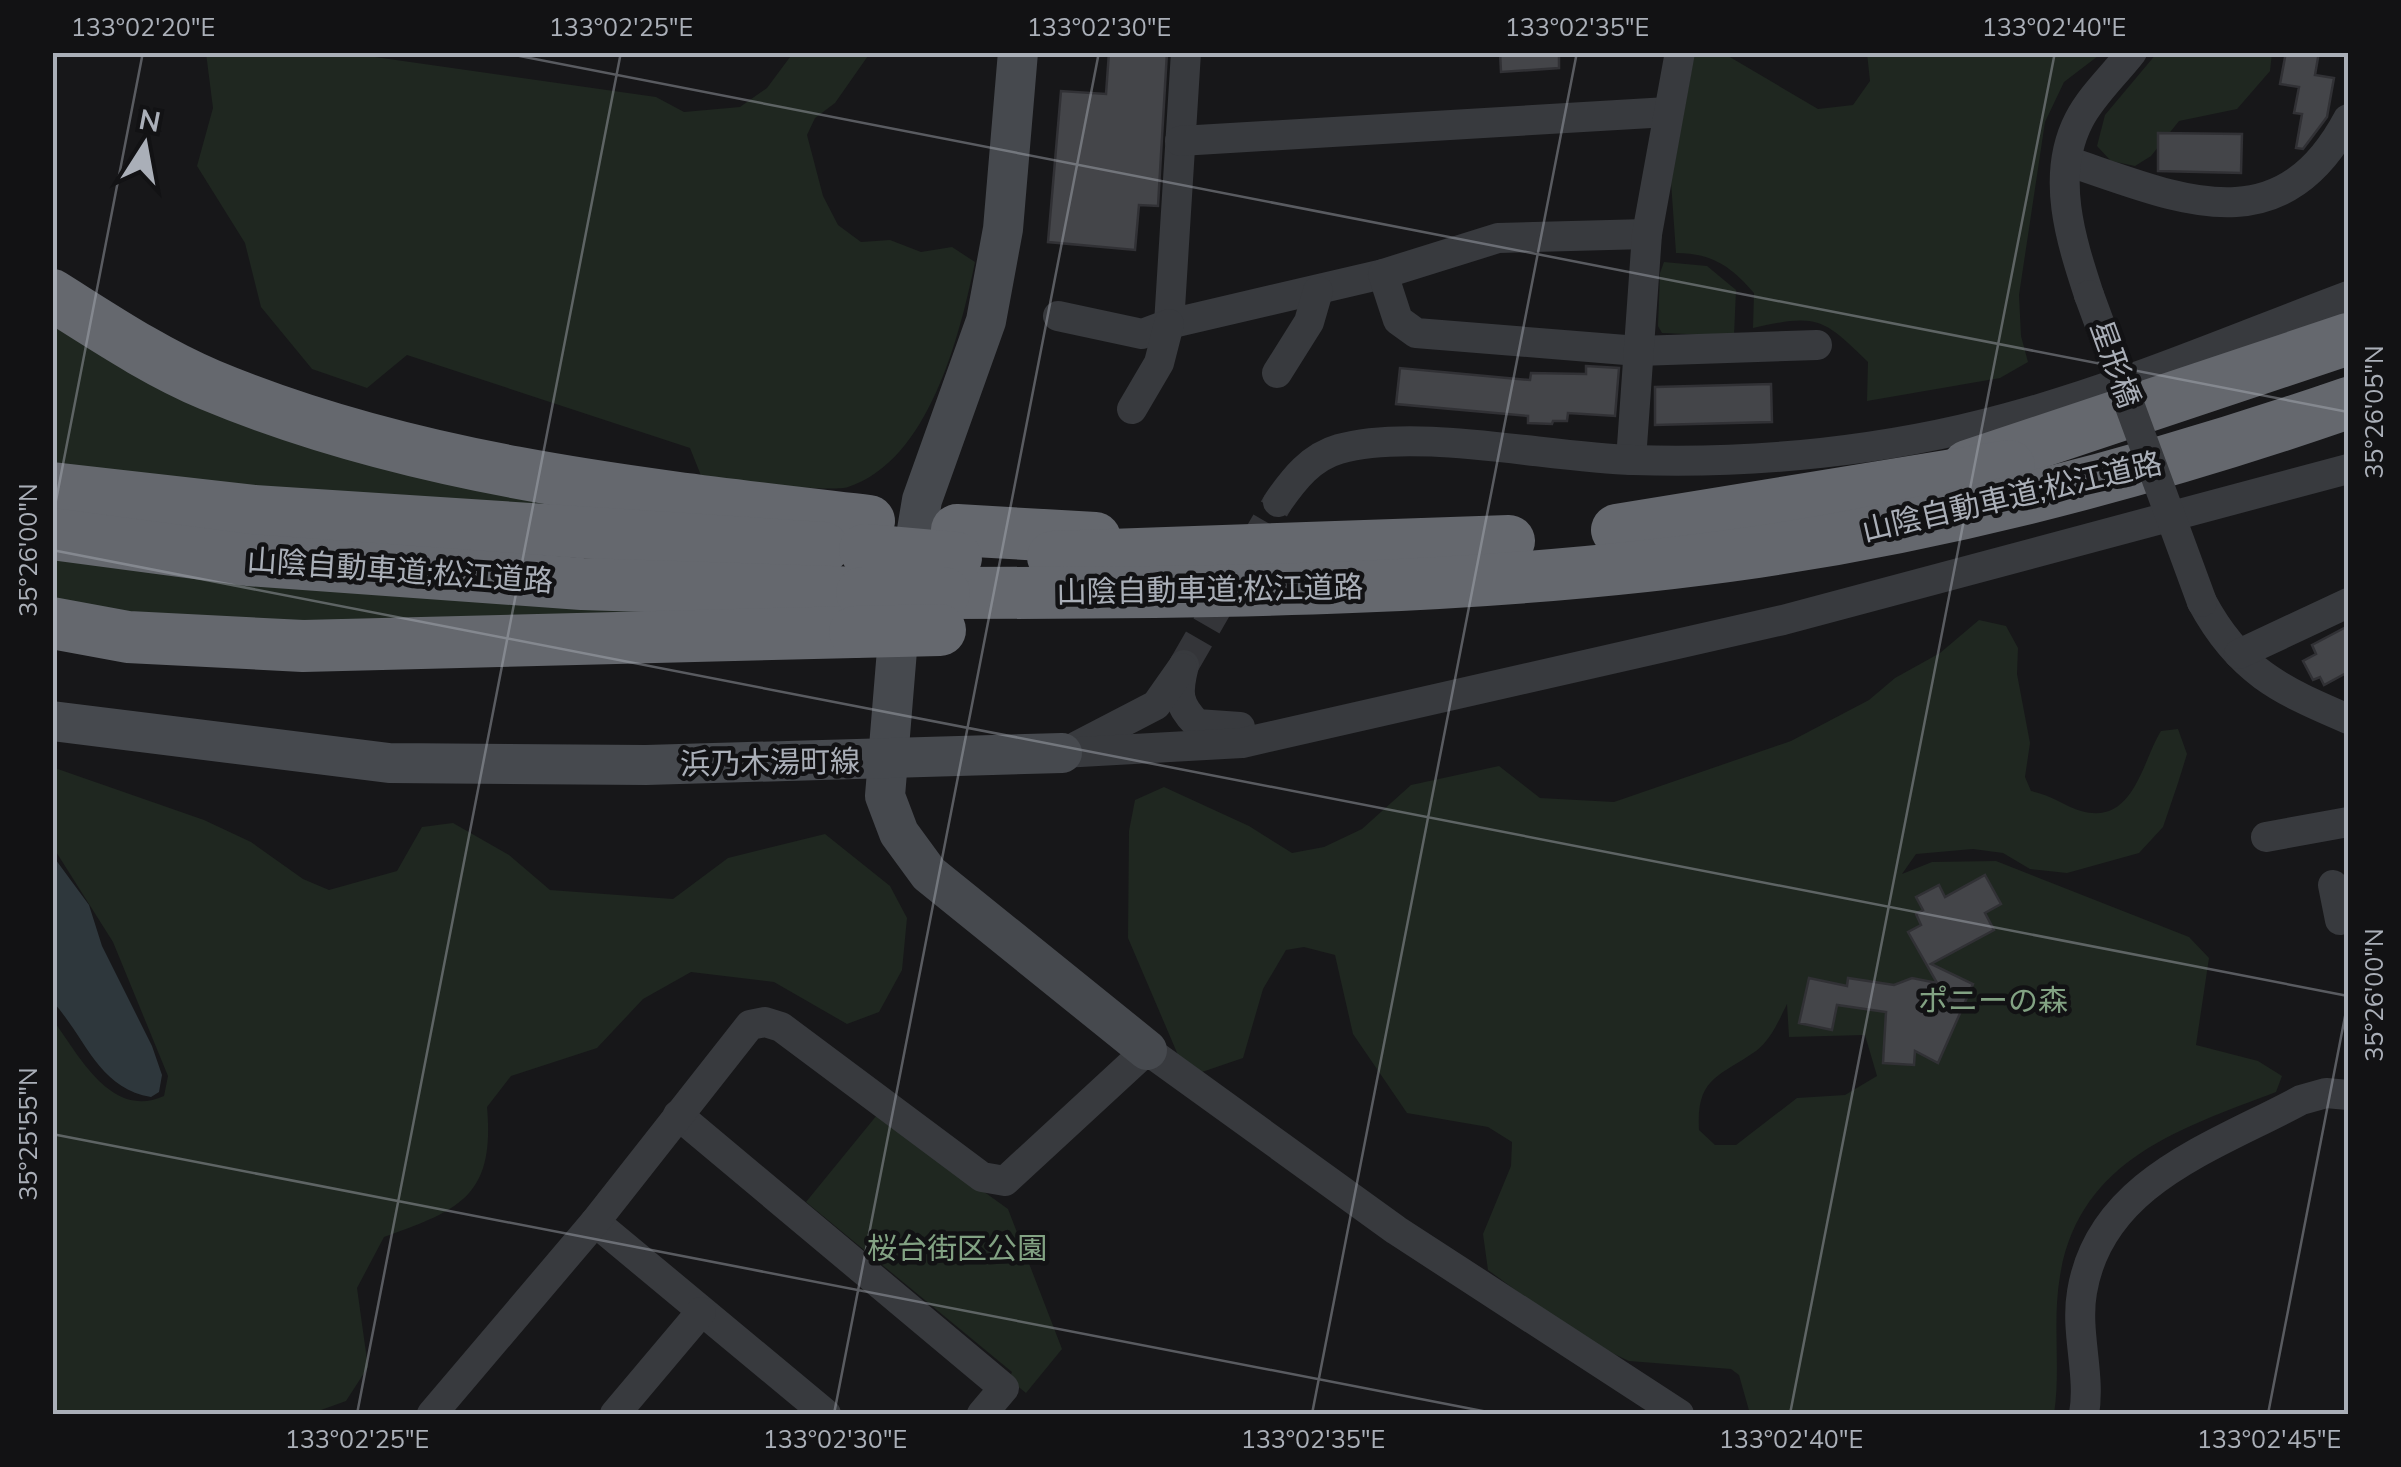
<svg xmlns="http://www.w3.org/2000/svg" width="2401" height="1467" viewBox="0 0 2401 1467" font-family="Mulish,'Noto Sans JP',sans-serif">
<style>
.green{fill:#1f2720;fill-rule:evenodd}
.water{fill:#2e373c}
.building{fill:#444549;stroke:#313135;stroke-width:2.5}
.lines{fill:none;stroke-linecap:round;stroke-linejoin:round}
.street-tunnel{stroke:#343539;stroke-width:30;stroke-dasharray:30 15;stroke-linecap:butt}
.street{stroke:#383a3e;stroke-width:30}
.secondary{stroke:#46494e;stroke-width:40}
.highway{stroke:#65686e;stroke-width:52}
.street-bridge{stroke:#383a3e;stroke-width:30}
.highway-bridge{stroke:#65686e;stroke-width:52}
.ticks{fill:none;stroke:#aaafb8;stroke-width:2.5;stroke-opacity:0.45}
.labels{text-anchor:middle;stroke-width:9;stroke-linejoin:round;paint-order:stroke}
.street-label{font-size:30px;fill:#aaafb8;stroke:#121214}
.park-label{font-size:30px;fill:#82a283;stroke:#121214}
.neatline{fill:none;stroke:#aaafb8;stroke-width:4}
.ticks-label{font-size:25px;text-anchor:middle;fill:#aaafb8}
</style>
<rect width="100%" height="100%" fill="#171719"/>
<!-- green -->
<g class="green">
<path d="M 206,53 L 347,53 L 656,97 L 684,112 L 740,107 L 767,88 L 793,53 L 870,53 L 835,103 L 815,118 L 807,135 L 823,196 L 838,225 L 861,242 L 890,240 L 921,252 L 952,247 L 975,262 C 960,335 929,461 848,487 C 830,493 729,480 702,478 L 690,448 L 407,355 L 367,388 L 312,369 L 261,307 L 245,243 L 197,166 L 213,108 Z"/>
<path d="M 1723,53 L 1818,109 L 1853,105 L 1870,81 L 1867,53 L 2102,53 L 2064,82 L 2045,122 L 2019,295 L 2021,336 L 2028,362 L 2000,378 L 1867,401 L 1868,362 C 1822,317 1817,314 1753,328 L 1754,293 C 1732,267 1712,253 1676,253 L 1671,182 L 1694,57 Z"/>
<path d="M 2157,53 L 2272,53 L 2270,71 L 2237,109 L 2179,121 L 2151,156 L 2135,166 L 2111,161 L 2097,146 L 2105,115 Z"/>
<path d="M 1664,262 L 1707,266 L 1736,290 L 1734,336 L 1662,333 L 1658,326 L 1660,273 Z"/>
<path d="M 52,308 L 81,330 L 745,523 L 53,474 Z"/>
<path d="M 53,551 L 756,606 L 455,629 L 53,612 Z"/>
<path d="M 1979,620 L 2006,626 L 2018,648 L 2017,674 L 2030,743 L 2025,777 L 2031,791 C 2051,795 2067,807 2081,811 C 2134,826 2142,761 2161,731 L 2178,729 L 2187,754 L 2178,783 L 2163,827 L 2139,853 L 2067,873 L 2030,869 L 2003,853 L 1973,849 L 1916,854 L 1902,874 L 1932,862 L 1996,861 L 2189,937 L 2209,958 L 2196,1045 L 2258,1061 L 2282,1076 L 2276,1092 C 2179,1129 2079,1160 2060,1276 C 2052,1322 2061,1369 2054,1414 L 1750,1414 L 1739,1375 L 1731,1369 L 1629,1361 L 1584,1340 L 1488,1270 L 1483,1234 L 1511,1166 L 1512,1142 L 1488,1127 L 1407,1113 L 1353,1034 L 1335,955 L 1304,947 L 1286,950 L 1263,989 L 1243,1058 L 1202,1072 L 1178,1055 L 1128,938 L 1129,831 L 1135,800 L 1164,787 L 1249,826 L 1292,853 L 1324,847 L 1362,829 L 1411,785 L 1499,766 L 1540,798 L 1614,802 L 1791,741 L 1869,700 L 1895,678 L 1940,653 ZM 1787,1004 L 1789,1037 L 1865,1035 L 1877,1076 L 1845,1095 L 1797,1098 L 1736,1145 L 1715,1145 L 1699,1130 C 1696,1077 1719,1077 1756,1051 C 1771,1040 1779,1020 1787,1004 Z"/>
<path d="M 52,767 L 204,820 L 251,842 L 303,879 L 329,890 L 397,871 L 422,827 L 453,823 L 509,855 L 550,890 L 673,899 L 728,858 L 825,834 L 890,886 L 907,918 L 902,970 L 879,1012 L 847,1024 L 774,982 L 691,972 L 643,999 L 597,1048 L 511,1076 L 487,1107 C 495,1196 460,1210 384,1237 L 357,1288 L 368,1367 L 346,1401 L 310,1414 L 53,1414 L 53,1020 C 79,1055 111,1120 164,1096 L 168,1076 L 113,942 L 53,847 Z"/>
<path d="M 877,1115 L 1008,1209 L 1062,1349 L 1026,1393 L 1009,1379 L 1012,1372 L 806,1202 Z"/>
</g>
<!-- water -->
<path class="water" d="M 53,856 L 89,905 L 102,946 L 152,1046 L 162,1075 L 159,1092 L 151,1097 C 98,1088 86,1038 53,1002 Z"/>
<!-- building -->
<g class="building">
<path d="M 1109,52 L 1167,52 L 1158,206 L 1139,205 L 1135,250 L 1048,242 L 1061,91 L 1106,94 Z"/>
<path d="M 1500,52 L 1559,52 L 1559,68 L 1501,72 Z"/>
<path d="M 2286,52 L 2319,52 L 2315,75 L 2334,78 L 2327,117 L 2303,149 L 2296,148 L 2302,114 L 2294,113 L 2299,87 L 2280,84 Z"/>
<path d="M 2158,133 L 2242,134 L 2241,173 L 2158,171 Z"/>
<path d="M 1586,366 L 1619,368 L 1615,416 L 1568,413 L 1567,421 L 1553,421 L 1552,424 L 1528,423 L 1528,416 L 1396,404 L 1400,368 L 1530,380 L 1531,373 L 1586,374 Z"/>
<path d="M 1771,384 L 1772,422 L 1655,425 L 1655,387 Z"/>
<path d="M 2348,626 L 2348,672 L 2324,685 L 2320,677 L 2313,680 L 2303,661 L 2316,654 L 2312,645 Z"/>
<path d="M 1985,875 L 2001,904 L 1985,913 L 1994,930 L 1931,964 L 1973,984 L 1938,1063 L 1915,1051 L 1914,1065 L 1883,1063 L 1886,1012 L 1837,1005 L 1832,1030 L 1799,1023 L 1809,978 L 1847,986 L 1848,978 L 1894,985 L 1912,978 L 1937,983 L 1908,932 L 1921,925 L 1916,914 L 1923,910 L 1916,897 L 1939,885 L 1945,897 Z"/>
</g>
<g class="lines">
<!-- street-tunnel -->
<path class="street-tunnel" d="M 1184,665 L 1278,502"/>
<!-- street -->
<g class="street">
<path d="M 1186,52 L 1169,324 L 1383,274"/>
<path d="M 1180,141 L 1668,112"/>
<path d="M 2067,161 C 2178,198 2279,248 2348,119"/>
<path d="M 1647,234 L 1498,238 L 1383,274 L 1398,320 L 1416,333 L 1638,351 L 1817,345"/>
<path d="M 2089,295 C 2071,240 2050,176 2079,120 C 2091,96 2115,74 2132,52"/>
<path d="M 1058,316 L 1142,334 L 1169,324"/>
<path d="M 1277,373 L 1309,322 L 1318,291"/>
<path d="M 1132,409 L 1159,363 L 1169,324"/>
<path d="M 1631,460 L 1647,234 L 1680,52"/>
<path d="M 1278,502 C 1294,479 1311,457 1339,449 C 1417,427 1550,458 1633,460 C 1757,464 1887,451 2007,418 C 2123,387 2236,338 2348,296"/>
<path d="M 2202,602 C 2239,671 2280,690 2348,719"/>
<path d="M 2239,654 L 2348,603"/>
<path d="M 1184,665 C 1177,693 1177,704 1197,724 L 1240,727"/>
<path d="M 1077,746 L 1156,705 L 1182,668"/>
<path d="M 1062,753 L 1242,743 L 1783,620 L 2348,469"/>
<path d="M 2266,837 L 2348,822"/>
<path d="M 2333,885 L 2340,920"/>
<path d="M 678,1115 L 1004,1388 L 982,1414"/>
<path d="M 595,1222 L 826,1414"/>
<path d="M 432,1414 L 595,1222 L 750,1025 L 765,1022 L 781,1027 L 982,1177 L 1005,1181 L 1147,1050 L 1396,1230 L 1679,1414"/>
<path d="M 615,1414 L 701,1312"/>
<path d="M 2084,1414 C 2091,1375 2075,1332 2082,1292 C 2100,1182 2214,1147 2301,1100 L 2326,1093 L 2348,1095"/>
</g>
<!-- secondary -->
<g class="secondary">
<path d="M 1018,52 L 1003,229 L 986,321 L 922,500 L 897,650 L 885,796 L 899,833 L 929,874 L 1147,1050"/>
<path d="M 52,721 L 389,763 L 646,765 L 1062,753"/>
</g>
<!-- highway -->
<g class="highway">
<path d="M 52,295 C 103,327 155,362 210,385 C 418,472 648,495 869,521"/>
<path d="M 1968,466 L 2348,339"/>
<path d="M 52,488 L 254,511 L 823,548"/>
<path d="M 957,530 L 1095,538"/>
<path d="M 1617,530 L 2009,466"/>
<path d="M 52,534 L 248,560 L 582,584 L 862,593"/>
<path d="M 1053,557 L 1509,541"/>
<path d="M 944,593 C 1216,593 1488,591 1757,552 C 1958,522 2157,469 2348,403"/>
<path d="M 52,623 L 128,637 L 303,646 L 855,632"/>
</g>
<!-- street-bridge -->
<path class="street-bridge" d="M 2089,295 L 2202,602"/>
<!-- highway-bridge -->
<g class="highway-bridge">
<path d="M 865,550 L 956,558"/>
<path d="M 862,593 L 944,593"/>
<path d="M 855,632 L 940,630"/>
</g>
</g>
<!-- ticks -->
<path class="ticks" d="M 499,52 L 2348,412M 52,521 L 143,52M 52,550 L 2348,996M 52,1134 L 1498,1414M 357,1414 L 621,52M 834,1414 L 1099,52M 1312,1414 L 1577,52M 1790,1414 L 2055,52M 2268,1414 L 2348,1001"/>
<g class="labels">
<!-- street labels -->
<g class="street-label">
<text transform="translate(2115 364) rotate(70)" y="10">星形橋</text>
<text transform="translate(2012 497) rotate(-13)" y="10">山陰自動車道;松江道路</text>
<text transform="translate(400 571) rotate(4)" y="10">山陰自動車道;松江道路</text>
<text transform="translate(1210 590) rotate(-1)" y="10">山陰自動車道;松江道路</text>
<text transform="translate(770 763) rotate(-1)" y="10">浜乃木湯町線</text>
</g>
<!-- park labels -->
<g class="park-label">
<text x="1993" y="1011">ポニーの森</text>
<text x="957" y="1259">桜台街区公園</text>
</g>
</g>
<!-- border -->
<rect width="2401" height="1467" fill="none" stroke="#121214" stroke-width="110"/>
<!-- north arrow -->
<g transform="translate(145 145) rotate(11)" stroke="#121214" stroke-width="8" paint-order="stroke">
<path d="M0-8L18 38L0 25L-18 38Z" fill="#aaafb8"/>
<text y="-15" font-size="28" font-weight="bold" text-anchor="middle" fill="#aaafb8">N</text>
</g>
<rect x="55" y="55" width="2291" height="1357" class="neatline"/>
<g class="ticks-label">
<text x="143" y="36">133°02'20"E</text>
<text x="621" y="36">133°02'25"E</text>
<text x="1099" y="36">133°02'30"E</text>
<text x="1577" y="36">133°02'35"E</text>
<text x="2054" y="36">133°02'40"E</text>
<text transform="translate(2374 412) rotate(-90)" y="9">35°26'05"N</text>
<text transform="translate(28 550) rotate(-90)" y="9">35°26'00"N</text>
<text transform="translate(2374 995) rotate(-90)" y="9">35°26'00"N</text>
<text transform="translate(28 1134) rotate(-90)" y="9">35°25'55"N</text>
<text x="357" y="1448">133°02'25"E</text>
<text x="835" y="1448">133°02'30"E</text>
<text x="1313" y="1448">133°02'35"E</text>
<text x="1791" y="1448">133°02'40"E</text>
<text x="2269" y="1448">133°02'45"E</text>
</g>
</svg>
